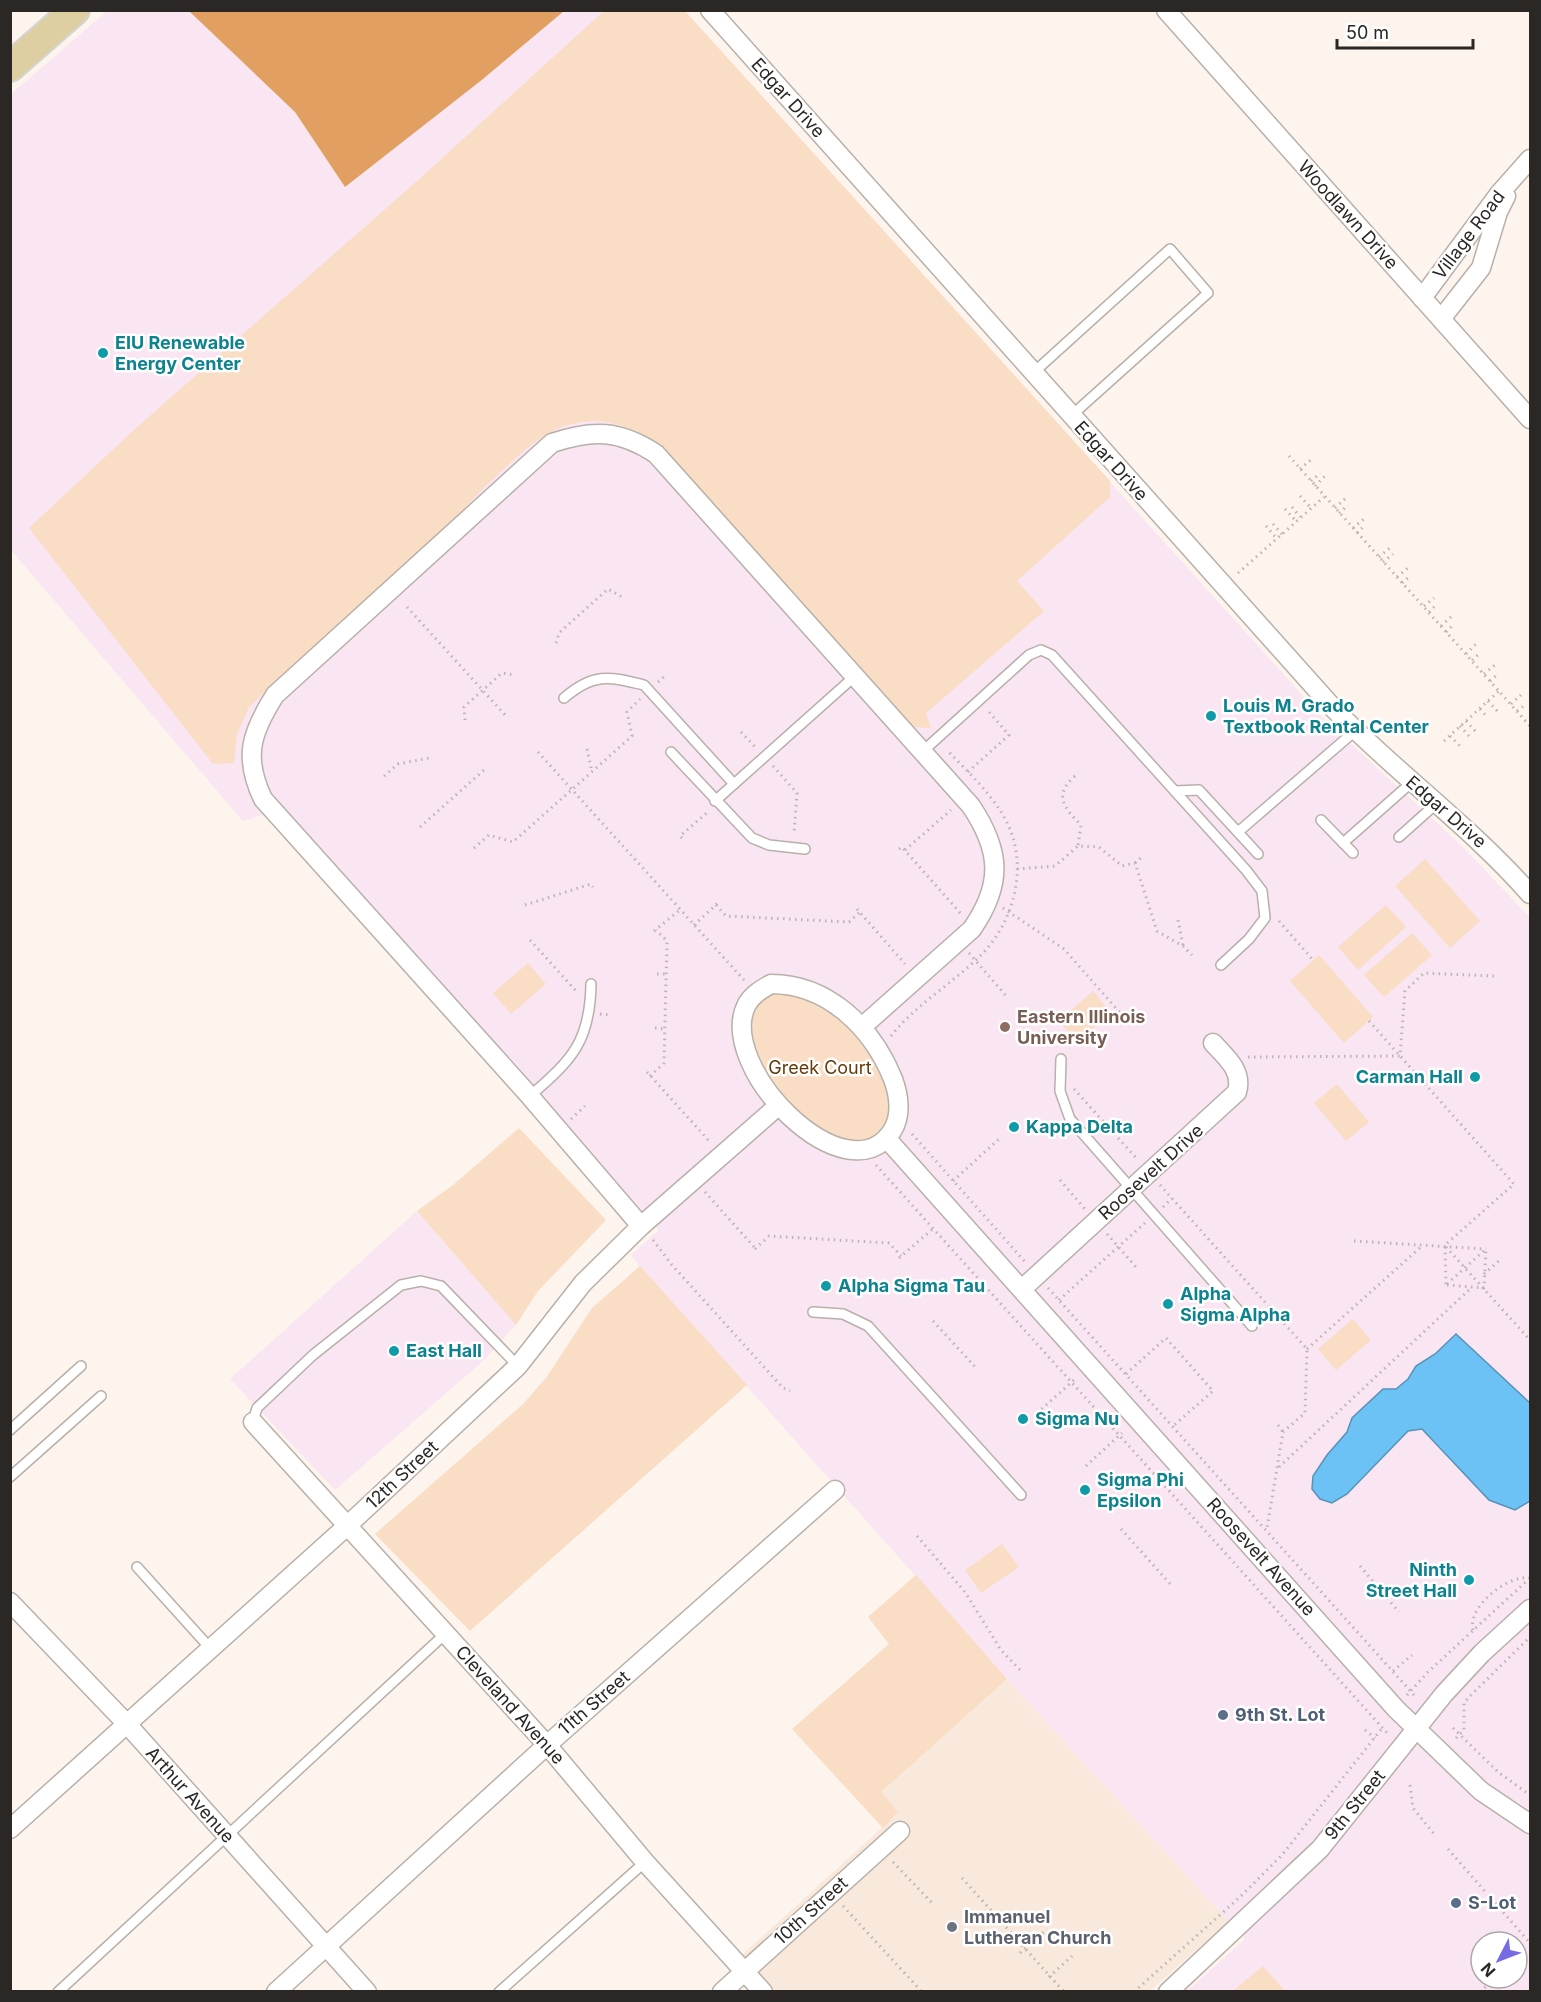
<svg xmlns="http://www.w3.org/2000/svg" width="1541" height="2002" viewBox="0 0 1541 2002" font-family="Inter,sans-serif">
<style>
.built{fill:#f8e9dc}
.industrial{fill:#fae5f3;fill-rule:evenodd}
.green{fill:#f9ddc4}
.forest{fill:#e19f61}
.water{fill:#6cc1f5;stroke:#5893b6;stroke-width:1.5}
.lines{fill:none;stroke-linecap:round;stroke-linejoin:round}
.lane-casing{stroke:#b8b0a9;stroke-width:12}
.street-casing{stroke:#b8b0a9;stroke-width:21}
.primary-casing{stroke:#d4d4d3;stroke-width:32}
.path{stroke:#bcb5af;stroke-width:3;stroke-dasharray:1.5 4.5;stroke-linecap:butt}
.lane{stroke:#fff;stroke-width:9}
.street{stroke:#fff;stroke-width:18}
.primary{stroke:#ddcfa1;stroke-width:28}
.culture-dot{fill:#0f9aa8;stroke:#fff;stroke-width:2}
.education-dot{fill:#8d6e63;stroke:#fff;stroke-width:2}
.service-dot{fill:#5c6f8a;stroke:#fff;stroke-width:2}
.worship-dot{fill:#6b7280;stroke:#fff;stroke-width:2}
.labels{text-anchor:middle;stroke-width:5;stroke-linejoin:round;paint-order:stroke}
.street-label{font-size:18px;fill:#2a2724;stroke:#fff}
.culture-label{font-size:18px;font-weight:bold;fill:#0d838f;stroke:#fff;text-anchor:start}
.education-label{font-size:18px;font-weight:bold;fill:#785e54;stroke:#fff;text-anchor:start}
.park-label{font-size:18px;fill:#653a08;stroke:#fff}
.service-label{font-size:18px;font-weight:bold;fill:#4e5e75;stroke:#fff;text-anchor:start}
.worship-label{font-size:18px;font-weight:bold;fill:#5b616d;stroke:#fff;text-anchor:start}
</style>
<rect width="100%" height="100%" fill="#fdf4ed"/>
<!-- built -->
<path class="built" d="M 1007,1679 L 1230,1920 L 1150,1991 L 773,1991 L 741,1956 L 898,1813 L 880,1792 Z"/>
<!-- industrial -->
<g class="industrial">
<path d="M 107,11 L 685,11 L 1322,717 L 1464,848 L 1530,918 L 1530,1991 L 1187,1991 L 1245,1939 L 1007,1679 L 640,1266 L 631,1255 L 659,1230 L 566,1123 L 285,808 L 243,821 L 11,550 L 10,95 ZM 1481,1942 L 1517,1942 L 1517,1978 L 1481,1978 Z"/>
<path d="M 417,1211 L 516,1325 L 482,1362 L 335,1490 L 230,1379 Z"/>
</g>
<!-- green -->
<g class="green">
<path d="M 605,10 L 685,11 L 1110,481 L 1110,497 L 1017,581 L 1044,611 L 926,713 L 931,728 L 913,727 L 666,452 C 636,426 601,413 562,427 C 525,439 459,515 429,545 C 371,601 308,653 249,707 L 237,734 L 234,763 L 213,764 L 29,528 L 135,429 L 417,181 Z"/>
<path d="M 1425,859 L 1480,921 L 1450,948 L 1395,886 Z"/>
<path d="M 1386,905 L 1406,927 L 1358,970 L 1338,947 Z"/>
<path d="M 1412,933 L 1432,955 L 1384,997 L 1364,975 Z"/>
<path d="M 1319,955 L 1373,1017 L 1344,1043 L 1290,981 Z"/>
<path d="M 528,963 L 546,984 L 511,1014 L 493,993 Z"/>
<path d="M 778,991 C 829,997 869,1038 886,1085 C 889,1094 893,1107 890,1117 C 888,1124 882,1131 878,1137 L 854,1143 L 818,1130 L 784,1102 L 759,1064 L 748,1022 L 758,1001 Z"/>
<path d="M 1093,991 L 1111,1013 L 1077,1042 L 1059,1021 Z"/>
<path d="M 1337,1084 L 1369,1122 L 1346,1141 L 1314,1103 Z"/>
<path d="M 519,1128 L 606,1220 L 538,1291 L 516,1325 L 417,1211 L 453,1185 Z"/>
<path d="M 640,1266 L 747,1385 L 470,1631 L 375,1534 L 523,1404 L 546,1378 L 592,1308 Z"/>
<path d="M 1353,1319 L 1371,1340 L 1336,1370 L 1318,1349 Z"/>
<path d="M 1002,1544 L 1019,1567 L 981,1593 L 965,1570 Z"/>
<path d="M 916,1575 L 1007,1679 L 881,1792 L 898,1812 L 883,1828 L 792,1729 L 889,1644 L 868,1617 Z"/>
<path d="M 1263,1966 L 1285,1991 L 1233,1991 Z"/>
</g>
<!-- forest -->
<path class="forest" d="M 189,11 L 564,11 L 483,79 L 345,187 L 295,112 Z"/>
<!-- water -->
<path class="water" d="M 1456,1334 L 1530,1403 L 1530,1501 L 1515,1510 L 1489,1500 L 1422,1429 L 1408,1431 L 1347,1494 L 1332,1503 L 1320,1499 L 1312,1489 L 1313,1476 L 1327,1455 L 1347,1432 L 1352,1418 L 1383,1389 L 1396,1389 L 1408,1379 L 1416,1366 L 1435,1354 Z"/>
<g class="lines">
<!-- lane casing -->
<g class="lane-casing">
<g id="lane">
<path d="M 1033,373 L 1170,249 L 1208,293 L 1071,416"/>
<path d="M 564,698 C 593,673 608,676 644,685 L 734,784"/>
<path d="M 671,752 L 752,838 L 769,845 L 805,849"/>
<path d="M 922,752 L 1029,655 L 1041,650 L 1052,655 L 1246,870 L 1262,891 L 1265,918 L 1249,939 L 1221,965"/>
<path d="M 1175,791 L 1199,790 L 1258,854"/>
<path d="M 715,801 L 855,676"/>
<path d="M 1321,820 L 1353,853"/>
<path d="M 1238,832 L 1355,731"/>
<path d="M 1399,837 L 1437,803"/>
<path d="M 1343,843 L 1412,782"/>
<path d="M 1061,1059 L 1060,1091 L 1070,1119 L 1252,1326"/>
<path d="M 530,1096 C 573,1059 590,1041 591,984"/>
<path d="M 813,1312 L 843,1314 L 868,1326 L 1021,1495"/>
<path d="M 253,1422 L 257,1408 L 313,1355 L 401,1285 L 421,1281 L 441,1286 L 518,1366"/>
<path d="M 10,1430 L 81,1366"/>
<path d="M 10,1477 L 101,1396"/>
<path d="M 137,1567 L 210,1648"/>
<path d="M 58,1992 L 445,1634"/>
<path d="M 499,1992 L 645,1862"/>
</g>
</g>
<!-- street casing -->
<g class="street-casing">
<g id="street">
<path d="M 710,10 L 1335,710 C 1398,774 1471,827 1530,894"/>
<path d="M 1166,10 L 1530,419"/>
<path d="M 1422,298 L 1499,194 L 1530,159"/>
<path d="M 1441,319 L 1481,268 L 1498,212 L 1506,196"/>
<path d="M 771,984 C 829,984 873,1029 893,1079 C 899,1095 902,1116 892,1131 C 848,1200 714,1067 747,1004 C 753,994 762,989 771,984 Z"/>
<path d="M 887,1139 L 1396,1709 L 1481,1791 L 1530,1824"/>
<path d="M 641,1226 L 527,1093 L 263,799 C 243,757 251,733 275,695 L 552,443 C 593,429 620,430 656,454 L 971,806 C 1001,851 1003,884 972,929 L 863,1026"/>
<path d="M 1022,1289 L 1237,1092 C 1243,1071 1227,1058 1213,1043"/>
<path d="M 253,1422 L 547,1745 L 645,1862 L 763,1992"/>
<path d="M 10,1602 L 126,1723 L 367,1992"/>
<path d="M 10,1829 L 347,1526 L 518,1366 L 583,1283 L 641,1226 L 778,1106"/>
<path d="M 276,1992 L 547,1745 L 835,1490"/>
<path d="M 722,1992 L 900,1831"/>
<path d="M 1168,1992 L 1320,1849 L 1444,1694 L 1482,1653 L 1530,1609"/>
</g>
</g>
<!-- primary casing -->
<g class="primary-casing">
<path id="primary" d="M 10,67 L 75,10"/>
</g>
<!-- path -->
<g class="path">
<path d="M 1289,456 L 1530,726"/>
<path d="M 1300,469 L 1312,459"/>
<path d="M 1311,481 L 1320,473"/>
<path d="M 1315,486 L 1326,475"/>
<path d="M 1300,496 L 1311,508"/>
<path d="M 1292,507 L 1300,517"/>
<path d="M 1335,508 L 1346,498"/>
<path d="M 1285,509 L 1296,521"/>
<path d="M 1339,513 L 1348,505"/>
<path d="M 1273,524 L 1282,534"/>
<path d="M 1266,526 L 1277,539"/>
<path d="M 1353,528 L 1365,518"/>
<path d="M 1357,533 L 1365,525"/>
<path d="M 1379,557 L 1391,547"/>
<path d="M 1383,562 L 1393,554"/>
<path d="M 1238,573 L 1324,497"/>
<path d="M 1397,577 L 1409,567"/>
<path d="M 1402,583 L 1411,575"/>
<path d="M 1424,606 L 1434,598"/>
<path d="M 407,607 L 506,716"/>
<path d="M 1429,612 L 1436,605"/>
<path d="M 1441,626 L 1451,617"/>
<path d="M 1446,632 L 1453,625"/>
<path d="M 556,643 L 559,633 L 608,589 L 622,597"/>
<path d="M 1466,654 L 1476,644"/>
<path d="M 1472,660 L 1480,653"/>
<path d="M 1484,674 L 1495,665"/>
<path d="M 1490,681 L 1498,674"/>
<path d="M 658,682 L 665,676"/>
<path d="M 1488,701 L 1499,713"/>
<path d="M 1511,704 L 1521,695"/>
<path d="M 1480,709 L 1488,718"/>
<path d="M 1517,711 L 1525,705"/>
<path d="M 465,720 L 464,707 L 502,673 L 514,675"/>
<path d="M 1466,721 L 1477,733"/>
<path d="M 1460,726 L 1469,736"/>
<path d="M 741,732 L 756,748"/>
<path d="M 1450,736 L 1461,747"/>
<path d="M 1444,741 L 1499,691"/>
<path d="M 587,749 L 592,772"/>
<path d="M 538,752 L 744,980"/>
<path d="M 773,766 L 797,793 L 794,834"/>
<path d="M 968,772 L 1009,735 L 989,712"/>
<path d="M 384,776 L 398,764 L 429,758"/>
<path d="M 1075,776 C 1053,795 1064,808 1081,825 L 1078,846"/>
<path d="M 420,827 L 485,769"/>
<path d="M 682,838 L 680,836 L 709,811"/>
<path d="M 474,848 L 489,835 L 513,842 L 632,736 L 627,712 L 640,699"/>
<path d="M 899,849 L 902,847 L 962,915"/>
<path d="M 905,850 L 951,810"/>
<path d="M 1135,863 L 1144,855"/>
<path d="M 1017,869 L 1055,866 L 1078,846 L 1099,847 L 1122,866 L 1135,863 L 1157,931 L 1183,946 L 1192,955"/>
<path d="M 525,905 L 591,884 L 593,887"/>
<path d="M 716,905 L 726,916 L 849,922 L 860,912"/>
<path d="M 1003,908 L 1064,949 L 1123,1016"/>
<path d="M 857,909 L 905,964"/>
<path d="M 1178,920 L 1183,945"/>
<path d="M 1279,921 L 1313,960"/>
<path d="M 694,925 L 718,903"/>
<path d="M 654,931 L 680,910"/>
<path d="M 530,940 L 576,991"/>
<path d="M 969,953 L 1007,997"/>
<path d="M 657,974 L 666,974"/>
<path d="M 600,1014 L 610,1015"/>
<path d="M 1369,1021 L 1514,1184 L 1445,1245 L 1446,1285"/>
<path d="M 655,1028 L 665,1029"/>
<path d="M 891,1036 C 916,1004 955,982 983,953 C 1017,917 1029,860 1004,817 C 989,791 967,771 947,750"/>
<path d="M 1248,1057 L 1400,1056 L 1405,991 L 1424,973 L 1494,976"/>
<path d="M 647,1072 L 710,1142"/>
<path d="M 650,1076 L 664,1063 L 667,941 L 656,930"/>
<path d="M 1074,1089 L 1138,1160"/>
<path d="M 571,1119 L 585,1106"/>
<path d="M 912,1134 L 1026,1263"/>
<path d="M 876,1165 L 1388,1734"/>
<path d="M 1060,1180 L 1085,1209"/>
<path d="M 953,1181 L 999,1139"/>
<path d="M 1160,1185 L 1307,1349 L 1305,1413 L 1283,1432 L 1267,1528"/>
<path d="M 705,1192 L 755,1248"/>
<path d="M 1163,1207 L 1172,1198"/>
<path d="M 1107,1234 L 1136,1267"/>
<path d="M 653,1240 L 672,1265 L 783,1388 L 790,1391"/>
<path d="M 1354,1241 L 1486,1249"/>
<path d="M 1446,1247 L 1530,1340"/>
<path d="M 755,1249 L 769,1236 L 889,1243 L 901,1256"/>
<path d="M 899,1258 L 934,1228"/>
<path d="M 1484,1274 L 1502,1258"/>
<path d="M 1447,1284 L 1486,1249"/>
<path d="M 1447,1285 L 1484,1288 L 1486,1249"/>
<path d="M 1048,1288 L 1414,1695"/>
<path d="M 1059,1300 L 1145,1223"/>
<path d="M 1262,1317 L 1271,1309"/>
<path d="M 933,1321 L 977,1369"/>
<path d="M 1307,1349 L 1421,1247"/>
<path d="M 1126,1374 L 1166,1338 L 1213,1391 L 1172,1427"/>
<path d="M 1037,1413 L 1074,1380"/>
<path d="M 1278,1425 L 1283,1432"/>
<path d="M 1086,1466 L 1122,1433"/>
<path d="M 1279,1467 L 1471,1288"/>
<path d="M 1121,1529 L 1172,1586"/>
<path d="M 917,1536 L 965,1592 L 1001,1650 L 1021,1671"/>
<path d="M 1360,1566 L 1399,1612"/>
<path d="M 1473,1630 C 1467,1607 1508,1574 1530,1578"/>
<path d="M 1393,1671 L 1412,1655"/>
<path d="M 1407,1695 L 1428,1672 L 1530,1578"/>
<path d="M 1453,1728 L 1498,1772 L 1530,1795"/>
<path d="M 1365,1730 L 1375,1738"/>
<path d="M 1456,1738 L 1464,1730 L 1464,1703 L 1469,1697 L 1530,1637"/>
<path d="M 1410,1785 L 1413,1808 L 1435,1835"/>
<path d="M 1448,1849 L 1530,1943"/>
<path d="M 893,1862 L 933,1904"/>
<path d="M 962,1878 L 1064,1992"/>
<path d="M 843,1906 L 922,1992"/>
<path d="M 1020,1953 L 1047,1929"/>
<path d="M 1049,1977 L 1072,1956"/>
<path d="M 1134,1992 L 1240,1897 L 1282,1855 L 1383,1727"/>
<path d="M 1480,1992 L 1495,1978"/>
</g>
<!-- lane -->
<use href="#lane" class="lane"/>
<!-- street -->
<use href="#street" class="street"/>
<!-- primary -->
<use href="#primary" class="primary"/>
</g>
<!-- markers -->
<g class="culture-dot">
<circle cx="103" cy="353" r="6"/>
<circle cx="1211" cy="716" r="6"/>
<circle cx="1475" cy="1077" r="6"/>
<circle cx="1014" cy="1127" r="6"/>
<circle cx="826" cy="1286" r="6"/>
<circle cx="1168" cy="1304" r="6"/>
<circle cx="394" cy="1351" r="6"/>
<circle cx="1023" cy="1419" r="6"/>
<circle cx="1085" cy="1490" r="6"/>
<circle cx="1469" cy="1580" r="6"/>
</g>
<circle class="education-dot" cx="1005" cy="1027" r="6"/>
<g class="service-dot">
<circle cx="1223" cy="1715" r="6"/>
<circle cx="1456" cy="1903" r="6"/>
</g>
<circle class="worship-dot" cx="952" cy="1927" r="6"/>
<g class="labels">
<!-- street labels -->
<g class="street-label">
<text transform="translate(788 98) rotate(48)" y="6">Edgar Drive</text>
<text transform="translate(1348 215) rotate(48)" y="6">Woodlawn Drive</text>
<text transform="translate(1469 235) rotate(-53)" y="6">Village Road</text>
<text transform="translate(1111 461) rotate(48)" y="6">Edgar Drive</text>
<text transform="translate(1446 812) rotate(41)" y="6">Edgar Drive</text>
<text transform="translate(1151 1172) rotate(-42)" y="6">Roosevelt Drive</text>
<text transform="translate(402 1475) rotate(-43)" y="6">12th Street</text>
<text transform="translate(1261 1557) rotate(48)" y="6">Roosevelt Avenue</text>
<text transform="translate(594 1703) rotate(-41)" y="6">11th Street</text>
<text transform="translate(510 1705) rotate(48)" y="6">Cleveland Avenue</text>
<text transform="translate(190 1795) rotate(48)" y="6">Arthur Avenue</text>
<text transform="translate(1355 1805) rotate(-51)" y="6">9th Street</text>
<text transform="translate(811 1911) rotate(-42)" y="6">10th Street</text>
</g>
<!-- culture labels -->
<g class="culture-label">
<text x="115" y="349">EIU Renewable<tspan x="115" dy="21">Energy Center</tspan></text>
<text x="1223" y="712">Louis M. Grado<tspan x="1223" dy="21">Textbook Rental Center</tspan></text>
<text x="1463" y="1083" text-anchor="end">Carman Hall</text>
<text x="1026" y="1133">Kappa Delta</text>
<text x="838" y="1292">Alpha Sigma Tau</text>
<text x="1180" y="1300">Alpha<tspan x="1180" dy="21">Sigma Alpha</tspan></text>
<text x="406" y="1357">East Hall</text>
<text x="1035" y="1425">Sigma Nu</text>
<text x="1097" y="1486">Sigma Phi<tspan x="1097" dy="21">Epsilon</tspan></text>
<text x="1457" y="1576" text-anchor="end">Ninth<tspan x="1457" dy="21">Street Hall</tspan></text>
</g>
<!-- education labels -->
<g class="education-label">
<text x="1017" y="1023">Eastern Illinois<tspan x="1017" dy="21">University</tspan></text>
</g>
<!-- park labels -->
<g class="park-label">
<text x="820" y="1074">Greek Court</text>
</g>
<!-- service labels -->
<g class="service-label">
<text x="1235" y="1721">9th St. Lot</text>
<text x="1468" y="1909">S-Lot</text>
</g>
<!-- worship labels -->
<g class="worship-label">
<text x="964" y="1923">Immanuel<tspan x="964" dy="21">Lutheran Church</tspan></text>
</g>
</g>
<!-- border -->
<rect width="1541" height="2002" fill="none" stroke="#2a2724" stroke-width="24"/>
<!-- north arrow -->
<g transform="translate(1499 1960) rotate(228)"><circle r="28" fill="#ffffff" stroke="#aaa9a7" stroke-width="1.5"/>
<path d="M0-4.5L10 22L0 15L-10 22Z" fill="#776ae5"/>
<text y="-9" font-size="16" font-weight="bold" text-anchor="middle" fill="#2a2724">N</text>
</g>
<!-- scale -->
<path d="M1337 39v9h136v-9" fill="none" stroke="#2a2724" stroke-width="3"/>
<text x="1346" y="39" font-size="18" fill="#2a2724" stroke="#ffffff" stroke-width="4.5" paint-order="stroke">50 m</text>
</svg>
